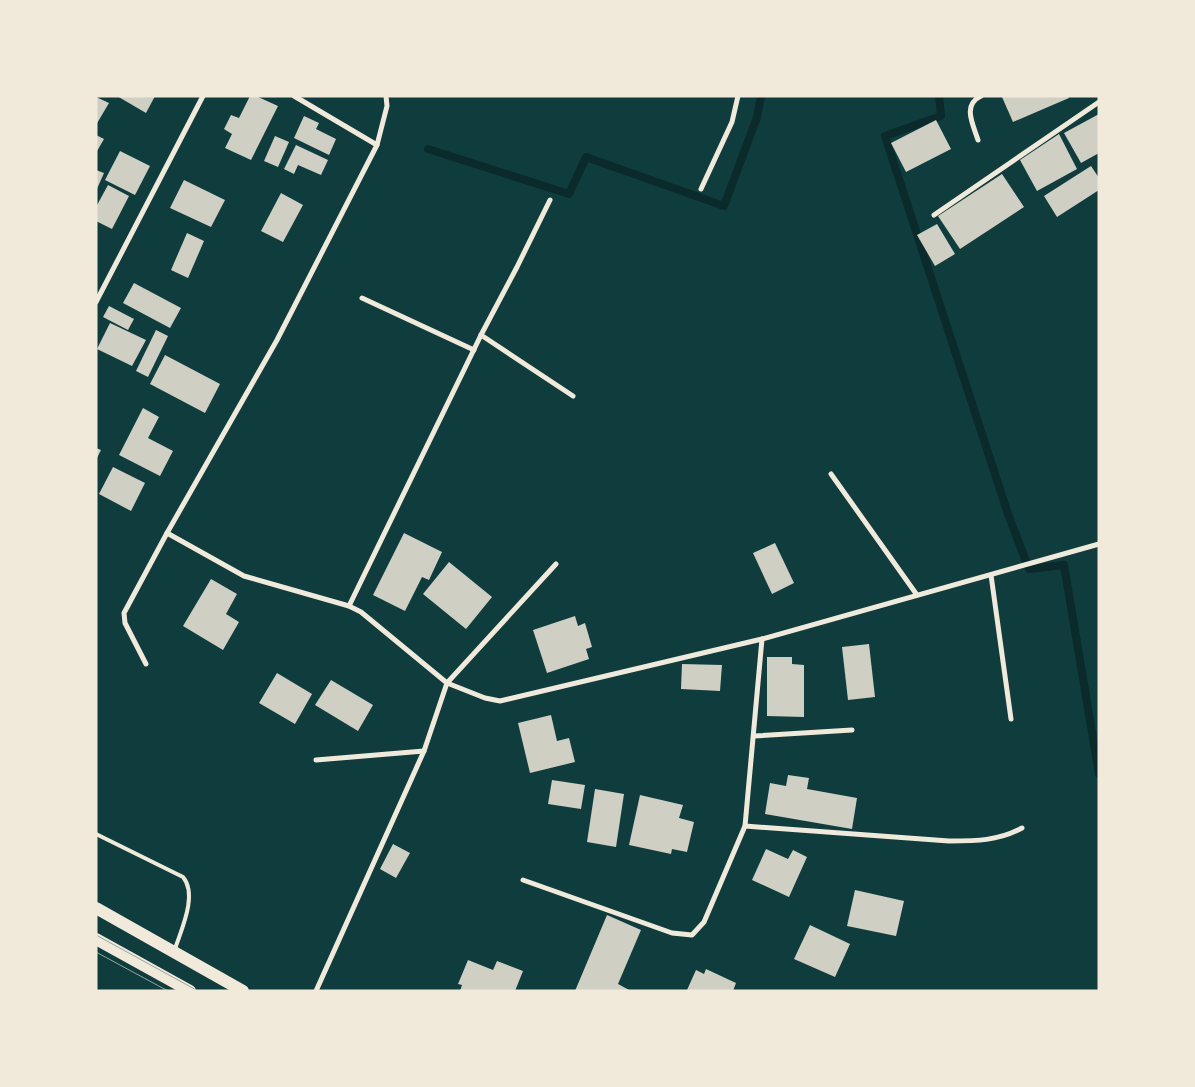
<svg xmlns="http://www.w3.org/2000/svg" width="1195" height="1087" viewBox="0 0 1195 1087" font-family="Jost,sans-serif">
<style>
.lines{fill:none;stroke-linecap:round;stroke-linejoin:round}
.stream{stroke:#0a2a2b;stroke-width:8}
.building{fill:#cfcfc3}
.service{stroke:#f1e9da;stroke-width:4}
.minor{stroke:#f1e9da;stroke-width:5}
.primary{stroke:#f1e9da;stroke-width:12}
.tram{stroke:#97a49c;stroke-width:1}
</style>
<rect width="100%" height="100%" fill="#0f3d3e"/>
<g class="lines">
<!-- stream -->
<g class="stream">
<path d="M 939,96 L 941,116 L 885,136 L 1008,514 L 1029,569 L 1064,565 L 1099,774"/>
<path d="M 428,149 L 569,194 L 586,157 L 724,206 L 757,117 L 761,96"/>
</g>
</g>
<!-- building -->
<g class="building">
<path d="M 117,96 L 155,96 L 146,113 Z"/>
<path d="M 250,96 L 256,96 L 278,106 L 251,160 L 225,148 L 232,134 L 224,129 L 231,115 L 239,118 Z"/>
<path d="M 1004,96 L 1068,96 L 1069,98 L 1013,122 L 1002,97 Z"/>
<path d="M 96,97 L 109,103 L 96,125 Z"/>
<path d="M 1099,114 L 1099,153 L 1081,163 L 1064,133 Z"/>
<path d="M 304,116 L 319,123 L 316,129 L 336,139 L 329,155 L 294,138 Z"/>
<path d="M 936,120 L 951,149 L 906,172 L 891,143 Z"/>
<path d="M 1059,134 L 1077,169 L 1037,191 L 1020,160 Z"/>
<path d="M 96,135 L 104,139 L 96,153 Z"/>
<path d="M 275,136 L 289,142 L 278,167 L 264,161 Z"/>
<path d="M 296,145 L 328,160 L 321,175 L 298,165 L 294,174 L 284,169 Z"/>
<path d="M 120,151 L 150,166 L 135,195 L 105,180 Z"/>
<path d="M 1091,166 L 1099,178 L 1099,190 L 1057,217 L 1044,196 Z"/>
<path d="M 96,170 L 104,173 L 96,191 Z"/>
<path d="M 1002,174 L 1024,207 L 960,249 L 938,216 Z"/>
<path d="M 184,180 L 225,200 L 211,227 L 170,208 Z"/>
<path d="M 108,185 L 129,196 L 112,229 L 96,221 L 96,207 Z"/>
<path d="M 281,193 L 303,205 L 283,242 L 261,231 Z"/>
<path d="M 937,224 L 955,254 L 935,266 L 917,235 Z"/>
<path d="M 187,233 L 204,241 L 188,278 L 171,270 Z"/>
<path d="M 134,283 L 181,308 L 170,328 L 123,303 Z"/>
<path d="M 109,306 L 134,319 L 128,330 L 103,317 Z"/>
<path d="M 110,323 L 146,340 L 132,366 L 97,349 Z"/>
<path d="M 156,330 L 168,336 L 148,377 L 136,371 Z"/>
<path d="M 165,355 L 220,384 L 205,413 L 150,384 Z"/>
<path d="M 143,408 L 159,417 L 148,438 L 173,451 L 160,476 L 119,455 Z"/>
<path d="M 96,448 L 101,450 L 96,460 Z"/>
<path d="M 113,467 L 145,483 L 131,511 L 99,494 Z"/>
<path d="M 404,533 L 442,552 L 429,580 L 422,577 L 405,611 L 373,595 Z"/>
<path d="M 775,543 L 794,583 L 772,594 L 753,553 Z"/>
<path d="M 449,562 L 492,597 L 466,629 L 423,594 Z"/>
<path d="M 211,579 L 237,594 L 226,614 L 239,622 L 223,650 L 183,626 Z"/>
<path d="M 575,616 L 578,626 L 585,623 L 592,647 L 586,649 L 589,659 L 547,673 L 533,630 Z"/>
<path d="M 869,644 L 875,697 L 848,700 L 842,647 Z"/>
<path d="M 767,657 L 792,657 L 792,664 L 804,665 L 804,717 L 767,716 Z"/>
<path d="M 682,664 L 722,665 L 720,691 L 681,689 Z"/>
<path d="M 277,673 L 312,694 L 295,724 L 259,703 Z"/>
<path d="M 331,680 L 373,705 L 358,731 L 315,705 Z"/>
<path d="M 551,715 L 557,741 L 569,738 L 575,762 L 530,773 L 518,723 Z"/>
<path d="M 788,775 L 809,778 L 807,789 L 857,798 L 852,829 L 765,814 L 770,783 L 786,786 Z"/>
<path d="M 552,780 L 585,785 L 581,809 L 548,804 Z"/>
<path d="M 595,789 L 624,794 L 616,847 L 587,842 Z"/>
<path d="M 640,795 L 683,805 L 679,818 L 694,822 L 687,852 L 672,849 L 671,854 L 629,845 Z"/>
<path d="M 393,844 L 410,853 L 396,878 L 380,869 Z"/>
<path d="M 766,849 L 788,859 L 793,850 L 807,857 L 789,897 L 752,880 Z"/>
<path d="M 855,890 L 904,901 L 896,936 L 847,926 Z"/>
<path d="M 607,915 L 641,930 L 618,984 L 631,991 L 575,991 Z"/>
<path d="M 810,925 L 850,944 L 835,977 L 794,959 Z"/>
<path d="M 468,960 L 493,970 L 497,961 L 523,971 L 515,991 L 460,991 L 462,985 L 458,984 Z"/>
<path d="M 706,969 L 736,983 L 733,991 L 687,990 L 696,970 L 704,974 Z"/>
</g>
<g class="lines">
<!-- service -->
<path class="service" d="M 96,834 L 183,877 C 198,895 181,930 175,949"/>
<!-- minor -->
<g class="minor">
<path d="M 294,96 L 377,145 L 277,340 L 167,533 L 244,576 L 349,606 L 361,612 L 447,683 L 485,698 L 500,701 L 762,639 L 1099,544"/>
<path d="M 978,140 C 973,124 962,105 981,96"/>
<path d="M 377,145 L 387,106 L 386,96"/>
<path d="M 701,189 L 732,122 L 738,96"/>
<path d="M 934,215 L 1099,102"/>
<path d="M 362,298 L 474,350"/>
<path d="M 96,302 L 203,96"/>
<path d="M 481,335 L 573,396"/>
<path d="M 831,474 L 917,595"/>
<path d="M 991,575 L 1011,719"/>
<path d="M 349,606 L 481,335 L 517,267 L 550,200"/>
<path d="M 146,664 L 125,623 L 124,613 L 167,533"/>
<path d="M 754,736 L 852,730"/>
<path d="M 316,760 L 424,751"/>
<path d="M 745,826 L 949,841 C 976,841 998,841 1022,828"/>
<path d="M 523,880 L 672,933 L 692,935 L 704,922 L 745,826 L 762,639"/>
<path d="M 316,991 L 424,751 L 447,683 L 556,564"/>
</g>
<!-- primary -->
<g class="primary">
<path d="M 96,908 L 243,991"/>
<path d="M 96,939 L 190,991"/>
</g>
<!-- tram -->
<g class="tram">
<path d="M 96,935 L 198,991"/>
<path d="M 96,952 L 168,991"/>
</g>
</g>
<!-- border -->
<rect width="1195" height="1087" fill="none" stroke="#f1e9da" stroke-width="195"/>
</svg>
